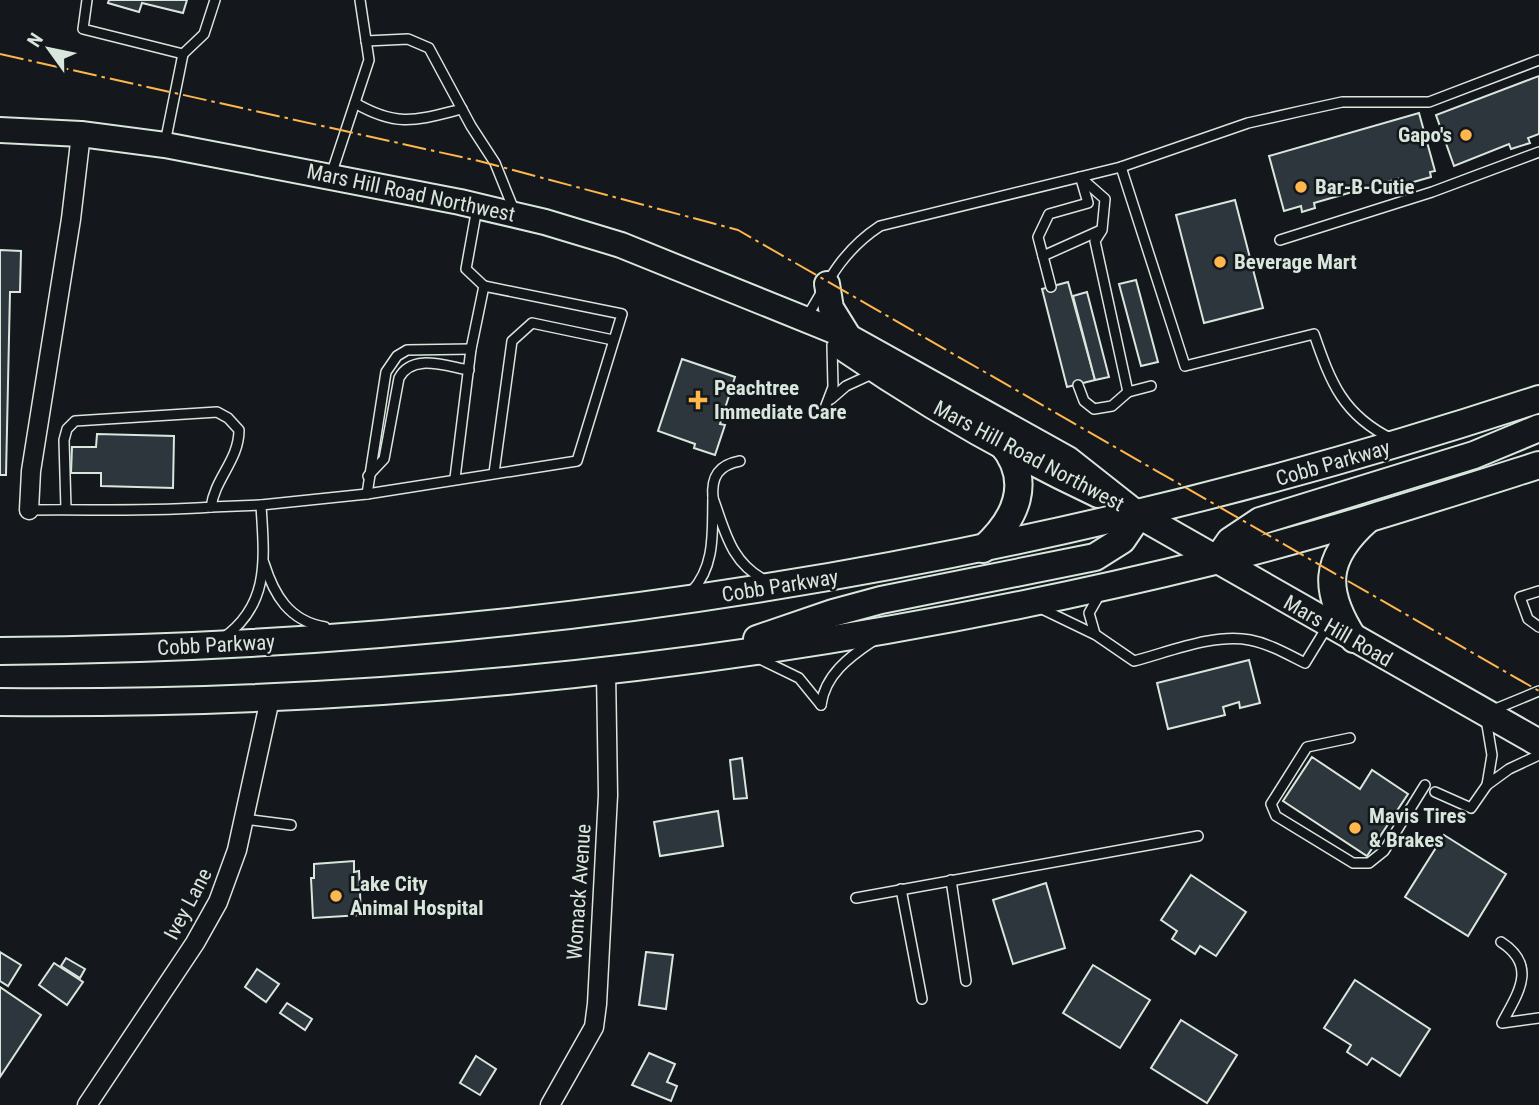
<svg xmlns="http://www.w3.org/2000/svg" width="1539" height="1105" viewBox="0 0 1539 1105" font-family="'Roboto Condensed',sans-serif">
<style>
.building{fill:#2c363c;stroke:#d8e6dc;stroke-width:2}
.lines{fill:none;stroke-linecap:round;stroke-linejoin:round}
.lane-casing{stroke:#d8e6dc;stroke-width:12}
.street-casing{stroke:#d8e6dc;stroke-width:21}
.secondary-casing{stroke:#d8e6dc;stroke-width:28}
.primary-casing{stroke:#d8e6dc;stroke-width:30}
.lane{stroke:#14181c;stroke-width:9}
.street{stroke:#14181c;stroke-width:18}
.secondary{stroke:#14181c;stroke-width:24}
.primary{stroke:#14181c;stroke-width:26}
.power{stroke:#ffb74d;stroke-width:2;stroke-dasharray:24 5 3.5 5;stroke-linecap:butt}
.poi-dot{fill:#ffb74d;stroke:#14181c;stroke-width:2.5}
.labels{text-anchor:middle;stroke-width:5;stroke-linejoin:round;paint-order:stroke}
.poi-label{font-size:21px;font-weight:bold;fill:#d8e6dc;stroke:#14181c;text-anchor:start}
.street-label{font-size:21px;fill:#d8e6dc;stroke:#14181c}
</style>
<rect width="100%" height="100%" fill="#14181c"/>
<!-- building -->
<g class="building">
<path d="M 109,0 L 187,0 L 183,13 L 142,3 L 139,12 L 108,3 Z"/>
<path d="M 1539,76 L 1539,134 L 1528,138 L 1530,143 L 1511,149 L 1509,144 L 1454,166 L 1436,115 Z"/>
<path d="M 1419,113 L 1435,171 L 1430,172 L 1431,177 L 1403,185 L 1401,178 L 1314,203 L 1315,208 L 1302,212 L 1301,206 L 1284,211 L 1269,156 Z"/>
<path d="M 1235,200 L 1263,308 L 1204,323 L 1176,215 Z"/>
<path d="M 0,250 L 21,251 L 20,292 L 10,292 L 6,475 L 0,475 Z"/>
<path d="M 1136,280 L 1158,362 L 1141,366 L 1119,284 Z"/>
<path d="M 1068,282 L 1095,380 L 1067,387 L 1042,289 Z"/>
<path d="M 1087,292 L 1109,377 L 1095,380 L 1073,296 Z"/>
<path d="M 682,359 L 735,377 L 720,424 L 725,425 L 715,455 L 694,448 L 695,444 L 658,431 Z"/>
<path d="M 97,434 L 174,436 L 173,488 L 101,486 L 101,473 L 71,473 L 72,447 L 96,447 Z"/>
<path d="M 1249,660 L 1260,703 L 1240,708 L 1239,702 L 1223,707 L 1225,715 L 1168,729 L 1157,683 Z"/>
<path d="M 1312,757 L 1360,789 L 1372,770 L 1408,794 L 1367,856 L 1283,801 Z"/>
<path d="M 742,758 L 747,798 L 734,799 L 730,760 Z"/>
<path d="M 718,811 L 723,846 L 660,856 L 654,822 Z"/>
<path d="M 1444,835 L 1506,874 L 1468,936 L 1405,897 Z"/>
<path d="M 354,861 L 354,872 L 359,871 L 361,915 L 313,918 L 311,878 L 314,878 L 314,864 Z"/>
<path d="M 1191,875 L 1246,912 L 1216,956 L 1200,946 L 1195,954 L 1172,939 L 1177,931 L 1161,920 Z"/>
<path d="M 1046,883 L 1065,948 L 1013,964 L 993,900 Z"/>
<path d="M 0,952 L 21,965 L 8,986 L 0,981 Z"/>
<path d="M 646,952 L 673,955 L 666,1009 L 639,1005 Z"/>
<path d="M 66,958 L 85,969 L 80,978 L 61,966 Z"/>
<path d="M 54,963 L 83,982 L 67,1005 L 39,985 Z"/>
<path d="M 1093,965 L 1150,1000 L 1120,1048 L 1063,1013 Z"/>
<path d="M 257,969 L 279,984 L 266,1002 L 245,987 Z"/>
<path d="M 1355,980 L 1430,1029 L 1400,1076 L 1372,1058 L 1367,1065 L 1347,1052 L 1351,1045 L 1324,1028 Z"/>
<path d="M 0,987 L 41,1015 L 0,1077 Z"/>
<path d="M 287,1003 L 312,1019 L 305,1030 L 280,1013 Z"/>
<path d="M 1181,1020 L 1237,1055 L 1207,1103 L 1151,1068 Z"/>
<path d="M 649,1053 L 675,1064 L 667,1082 L 677,1086 L 671,1101 L 632,1085 Z"/>
<path d="M 476,1056 L 496,1069 L 480,1095 L 460,1083 Z"/>
</g>
<g class="lines">
<!-- lane casing -->
<g class="lane-casing">
<g id="lane">
<path d="M 87,0 L 83,29 L 183,54 L 165,143"/>
<path d="M 366,41 L 408,39 L 429,48 L 471,126 L 495,163 L 514,210"/>
<path d="M 183,54 L 204,34 L 215,0"/>
<path d="M 355,103 C 398,128 417,120 462,109"/>
<path d="M 1121,167 L 1185,366 L 1314,334 C 1331,383 1343,415 1392,439"/>
<path d="M 331,175 L 369,60 L 360,0"/>
<path d="M 1080,177 L 1105,199 L 1102,230 L 1095,241 L 1128,392 L 1151,386"/>
<path d="M 1280,240 L 1432,192 L 1539,152"/>
<path d="M 1043,256 L 1101,230"/>
<path d="M 1051,287 L 1038,237 L 1049,214 L 1088,203 L 1081,179"/>
<path d="M 806,319 C 828,281 842,251 880,226 L 1121,167 L 1248,123 L 1301,111 L 1342,102 L 1429,102 L 1539,60"/>
<path d="M 1078,385 L 1084,401 L 1094,409 L 1112,406 L 1128,392"/>
<path d="M 831,399 L 846,386 L 872,374"/>
<path d="M 825,408 L 833,387 L 832,345"/>
<path d="M 494,473 L 512,341 L 532,323 L 613,340"/>
<path d="M 368,476 L 384,459 L 399,378 C 412,353 445,366 469,370"/>
<path d="M 455,478 L 471,349 L 484,286 L 466,269 L 477,208"/>
<path d="M 367,494 L 386,372 L 397,356 L 407,350 L 471,349"/>
<path d="M 713,498 C 711,476 719,465 740,461"/>
<path d="M 211,507 L 261,505"/>
<path d="M 29,510 C 90,509 151,512 211,507 C 215,478 239,460 239,430 L 228,418 L 217,412 L 75,421 L 67,429 L 64,440 L 66,509"/>
<path d="M 264,563 C 274,595 289,621 325,627"/>
<path d="M 692,591 C 716,565 712,530 713,498 C 725,531 731,563 765,580"/>
<path d="M 1539,591 L 1520,597 L 1528,619 L 1539,627"/>
<path d="M 1040,608 L 1096,635 L 1134,661 C 1169,652 1214,633 1250,640 C 1270,644 1287,654 1305,663 L 1327,627"/>
<path d="M 1095,634 L 1089,613 L 1101,592"/>
<path d="M 223,638 C 271,604 264,557 261,505 L 367,494 L 577,461 L 622,314 L 484,286"/>
<path d="M 760,659 L 799,678 L 821,705"/>
<path d="M 821,705 C 825,675 849,657 873,641"/>
<path d="M 1493,710 L 1539,691"/>
<path d="M 1486,719 L 1492,755 L 1487,785 L 1509,769 L 1539,755"/>
<path d="M 1350,738 L 1307,747 L 1271,804 L 1276,816 L 1353,863 L 1369,863 L 1384,851 L 1425,785"/>
<path d="M 1435,792 L 1471,808 L 1487,785"/>
<path d="M 244,819 L 291,825"/>
<path d="M 951,880 L 966,981"/>
<path d="M 901,889 L 922,999"/>
<path d="M 856,898 L 1198,836"/>
<path d="M 1501,942 C 1538,966 1518,993 1502,1023 L 1539,1018"/>
</g>
</g>
<!-- street casing -->
<g class="street-casing">
<g id="street">
<path d="M 29,510 L 31,471 L 71,219 L 81,134"/>
<path d="M 87,1105 L 195,943 L 218,902 L 237,850 L 270,699"/>
<path d="M 550,1105 L 594,1027 L 597,1004 L 608,795 L 606,671"/>
</g>
</g>
<!-- secondary casing -->
<g class="secondary-casing">
<g id="secondary">
<path d="M 0,130 L 81,134 L 165,145 L 460,202 L 545,222 L 621,245 L 849,337 L 1068,459 L 1139,515"/>
<path d="M 827,284 L 831,308 L 849,337"/>
<path d="M 844,349 C 924,404 1011,454 1098,495"/>
</g>
</g>
<!-- primary casing -->
<g class="primary-casing">
<g id="primary">
<path d="M 1139,515 L 1539,743"/>
<path d="M 983,549 C 1016,519 1034,481 1001,443"/>
<path d="M 1216,561 L 1230,541 L 1260,521 L 1474,455 L 1539,428"/>
<path d="M 757,639 L 833,613 L 881,600 L 1095,557 L 1122,540 L 1139,515"/>
<path d="M 1354,639 C 1323,591 1323,559 1367,520"/>
<path d="M 0,651 C 527,647 1038,564 1539,399"/>
<path d="M 0,702 C 409,706 818,659 1215,561 C 1324,534 1432,499 1539,465"/>
</g>
</g>
<!-- lane -->
<use href="#lane" class="lane"/>
<!-- street -->
<use href="#street" class="street"/>
<!-- secondary -->
<use href="#secondary" class="secondary"/>
<!-- primary -->
<use href="#primary" class="primary"/>
<!-- power -->
<path class="power" d="M 0,54 L 479,161 L 738,230 L 1539,691"/>
</g>
<!-- markers -->
<g class="poi-dot">
<circle cx="1466" cy="135" r="7"/>
<circle cx="1301" cy="187" r="7"/>
<circle cx="1220" cy="262" r="7"/>
<path d="M694.5 389.5h7v7h7v7h-7v7h-7v-7h-7v-7h7z"/>
<circle cx="1355" cy="828" r="7"/>
<circle cx="336" cy="896" r="7"/>
</g>
<g class="labels">
<!-- poi labels -->
<g class="poi-label">
<text x="1452" y="142" text-anchor="end">Gapo's</text>
<text x="1315" y="194">Bar-B-Cutie</text>
<text x="1234" y="269">Beverage Mart</text>
<text x="714" y="395">Peachtree<tspan x="714" dy="24">Immediate Care</tspan></text>
<text x="1369" y="823">Mavis Tires<tspan x="1369" dy="24">&amp; Brakes</tspan></text>
<text x="350" y="891">Lake City<tspan x="350" dy="24">Animal Hospital</tspan></text>
</g>
<!-- street labels -->
<g class="street-label">
<text transform="translate(411 193) rotate(12)" y="7">Mars Hill Road Northwest</text>
<text transform="translate(1029 456) rotate(28)" y="7">Mars Hill Road Northwest</text>
<text transform="translate(1333 463) rotate(-16)" y="7">Cobb Parkway</text>
<text transform="translate(780 586) rotate(-9)" y="7">Cobb Parkway</text>
<text transform="translate(1338 631) rotate(30)" y="7">Mars Hill Road</text>
<text transform="translate(216 645) rotate(-3)" y="7">Cobb Parkway</text>
<text transform="translate(579 892) rotate(-86)" y="7">Womack Avenue</text>
<text transform="translate(188 904) rotate(-62)" y="7">Ivey Lane</text>
</g>
</g>
<!-- north arrow -->
<g transform="translate(49 49) rotate(303)" stroke="#14181c" stroke-width="5" paint-order="stroke">
<path d="M0-5L12 26L0 18L-12 26Z" fill="#d8e6dc"/>
<text y="-10" font-size="19" font-weight="bold" text-anchor="middle" fill="#d8e6dc">N</text>
</g>
</svg>
